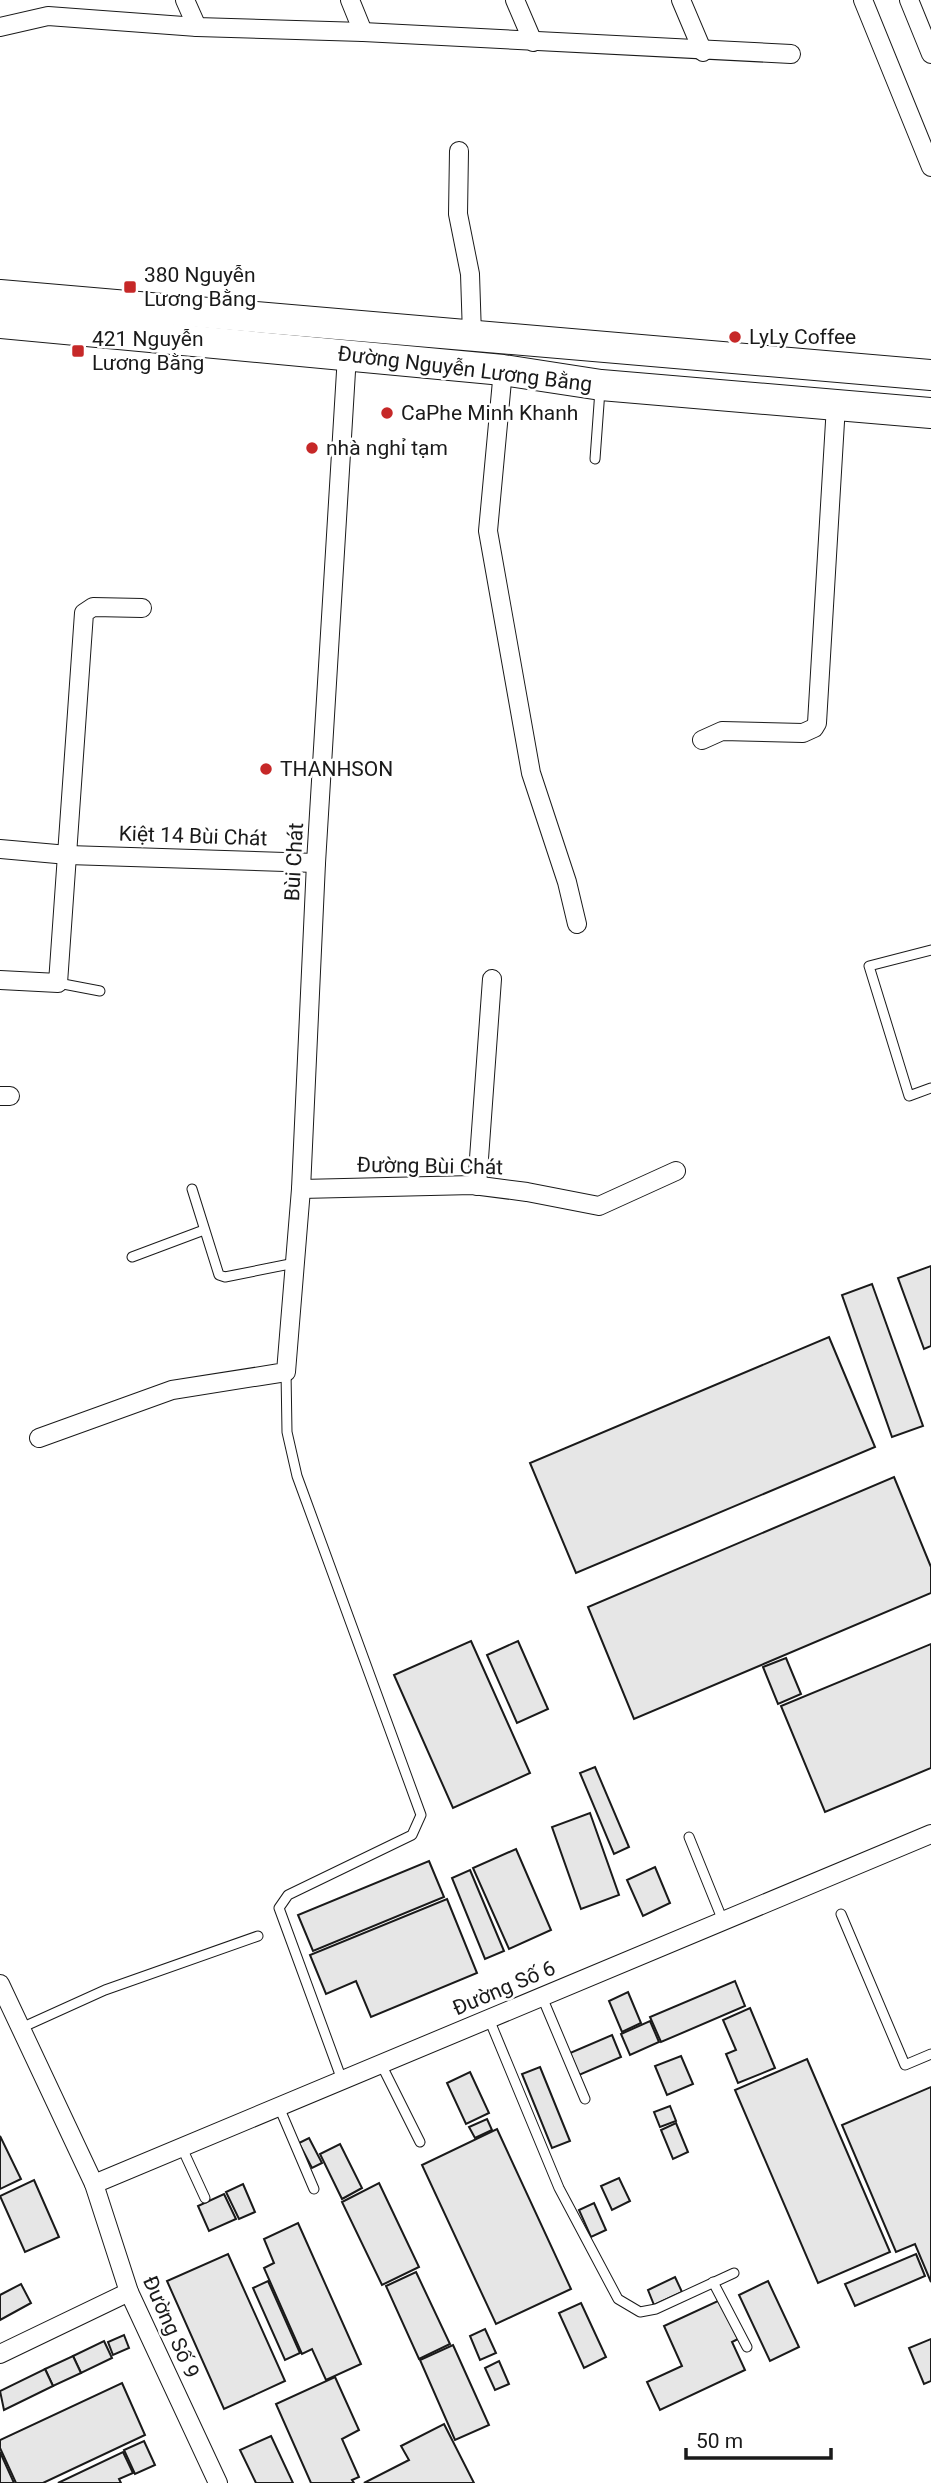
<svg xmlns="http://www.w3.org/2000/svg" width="931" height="2483" viewBox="0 0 931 2483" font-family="Roboto,sans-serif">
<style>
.building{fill:#e6e6e6;stroke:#1a1a1a;stroke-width:2}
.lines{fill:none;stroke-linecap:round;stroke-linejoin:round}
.service-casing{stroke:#1a1a1a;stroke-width:11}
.minor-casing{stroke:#1a1a1a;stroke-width:20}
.trunk-casing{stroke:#1a1a1a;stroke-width:32}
.service{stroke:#fff;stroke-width:9}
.minor{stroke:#fff;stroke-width:18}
.trunk{stroke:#fff;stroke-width:30}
.poi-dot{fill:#c62828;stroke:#fff;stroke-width:2.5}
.labels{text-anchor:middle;stroke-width:5;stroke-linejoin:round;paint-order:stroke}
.poi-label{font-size:21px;fill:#1a1a1a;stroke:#fff;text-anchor:start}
.street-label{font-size:21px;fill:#1a1a1a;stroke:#fff}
</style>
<rect width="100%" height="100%" fill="#fff"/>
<!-- building -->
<g class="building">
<path d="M 931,1266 L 931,1346 L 924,1349 L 898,1278 Z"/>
<path d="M 872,1284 L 923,1426 L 892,1437 L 842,1295 Z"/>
<path d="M 829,1337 L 875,1447 L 576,1573 L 530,1463 Z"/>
<path d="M 894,1477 L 931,1567 L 931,1593 L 634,1719 L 588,1607 Z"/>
<path d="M 471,1641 L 530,1773 L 453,1808 L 394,1675 Z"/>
<path d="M 518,1641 L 548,1709 L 517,1723 L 487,1655 Z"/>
<path d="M 931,1644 L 931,1768 L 825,1812 L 781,1706 Z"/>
<path d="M 786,1658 L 801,1694 L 778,1704 L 763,1667 Z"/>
<path d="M 595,1767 L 629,1847 L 614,1854 L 580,1773 Z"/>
<path d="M 590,1813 L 619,1895 L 581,1909 L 552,1827 Z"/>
<path d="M 516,1849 L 551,1930 L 509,1949 L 473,1868 Z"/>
<path d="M 429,1861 L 444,1897 L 313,1951 L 298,1915 Z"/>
<path d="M 655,1867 L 670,1903 L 643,1916 L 627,1880 Z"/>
<path d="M 470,1870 L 504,1951 L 485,1959 L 452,1878 Z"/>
<path d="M 447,1899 L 477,1973 L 371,2017 L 356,1981 L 326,1994 L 310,1955 Z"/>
<path d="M 735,1981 L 745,2006 L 661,2042 L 650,2017 Z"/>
<path d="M 628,1992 L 641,2023 L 622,2032 L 609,2001 Z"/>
<path d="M 750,2008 L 775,2068 L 738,2083 L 726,2054 L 736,2050 L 723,2020 Z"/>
<path d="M 650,2021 L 659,2042 L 630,2055 L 621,2034 Z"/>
<path d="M 612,2035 L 621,2057 L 579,2075 L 570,2053 Z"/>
<path d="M 681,2056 L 693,2084 L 667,2095 L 655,2066 Z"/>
<path d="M 807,2059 L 890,2252 L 818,2283 L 735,2090 Z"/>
<path d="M 540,2067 L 570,2141 L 552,2148 L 522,2074 Z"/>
<path d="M 470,2072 L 489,2113 L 466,2124 L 447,2083 Z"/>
<path d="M 931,2087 L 931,2282 L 915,2244 L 896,2252 L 842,2125 Z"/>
<path d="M 670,2106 L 676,2121 L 660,2127 L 654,2112 Z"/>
<path d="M 487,2119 L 492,2130 L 475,2138 L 469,2127 Z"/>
<path d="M 676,2123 L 688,2152 L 673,2159 L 661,2130 Z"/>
<path d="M 497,2129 L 571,2289 L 496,2324 L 422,2165 Z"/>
<path d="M 0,2136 L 21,2179 L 0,2189 Z"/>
<path d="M 309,2138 L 322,2163 L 312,2168 L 299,2143 Z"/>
<path d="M 340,2144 L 362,2188 L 342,2199 L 320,2154 Z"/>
<path d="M 619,2178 L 630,2201 L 612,2210 L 601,2186 Z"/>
<path d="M 34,2180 L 59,2237 L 25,2252 L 0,2196 Z"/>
<path d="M 379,2183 L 419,2267 L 382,2285 L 342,2202 Z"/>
<path d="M 243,2184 L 255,2212 L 239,2219 L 226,2192 Z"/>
<path d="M 224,2194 L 236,2219 L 209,2231 L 198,2206 Z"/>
<path d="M 594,2203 L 606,2230 L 591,2237 L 579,2210 Z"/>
<path d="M 298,2223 L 361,2364 L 326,2380 L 312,2349 L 302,2354 L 264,2268 L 274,2263 L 264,2239 Z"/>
<path d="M 228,2254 L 285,2381 L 224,2409 L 167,2281 Z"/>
<path d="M 916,2254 L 925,2276 L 855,2306 L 845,2284 Z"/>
<path d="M 416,2272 L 450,2344 L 419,2359 L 386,2286 Z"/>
<path d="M 675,2277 L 682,2292 L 654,2305 L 648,2290 Z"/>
<path d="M 268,2281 L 300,2353 L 285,2360 L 253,2288 Z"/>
<path d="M 768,2281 L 799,2347 L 770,2361 L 739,2295 Z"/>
<path d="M 21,2284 L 31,2303 L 0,2320 L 0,2295 Z"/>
<path d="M 720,2300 L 738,2339 L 732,2342 L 745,2370 L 660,2410 L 647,2382 L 682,2366 L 664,2326 Z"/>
<path d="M 581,2303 L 606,2357 L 584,2368 L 559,2313 Z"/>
<path d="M 485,2329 L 496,2353 L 480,2360 L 470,2336 Z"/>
<path d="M 124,2335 L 129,2348 L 113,2355 L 108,2342 Z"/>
<path d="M 931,2339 L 931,2381 L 924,2384 L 909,2348 Z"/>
<path d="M 104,2341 L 112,2358 L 81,2373 L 73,2356 Z"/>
<path d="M 453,2345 L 489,2425 L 455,2440 L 420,2360 Z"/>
<path d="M 73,2356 L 81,2373 L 53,2386 L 45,2369 Z"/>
<path d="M 499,2361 L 509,2384 L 495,2390 L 485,2368 Z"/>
<path d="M 45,2369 L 53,2386 L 4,2410 L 0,2391 Z"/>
<path d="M 335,2377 L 359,2430 L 342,2439 L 359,2477 L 352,2480 L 354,2483 L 311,2483 L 276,2404 Z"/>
<path d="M 122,2383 L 145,2435 L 43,2483 L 16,2483 L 0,2448 L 0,2440 Z"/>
<path d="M 444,2424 L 474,2483 L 364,2483 L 409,2460 L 401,2446 Z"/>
<path d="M 271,2436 L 293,2483 L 256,2483 L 240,2450 Z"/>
<path d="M 144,2441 L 155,2465 L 135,2474 L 124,2450 Z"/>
<path d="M 0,2452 L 14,2483 L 0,2483 Z"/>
<path d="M 123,2452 L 133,2473 L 119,2479 L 121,2483 L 58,2483 Z"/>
</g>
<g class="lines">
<!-- service casing -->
<g class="service-casing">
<g id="service">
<path d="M 595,459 L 600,390"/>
<path d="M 931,950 L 869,966 L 909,1096 L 931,1088"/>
<path d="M 58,983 L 100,991"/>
<path d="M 192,1189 L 219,1275 L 225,1277 L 295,1263"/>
<path d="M 132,1257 L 204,1230"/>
<path d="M 286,1372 L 287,1432 L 297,1476 L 421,1815 L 412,1835 L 288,1895 L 279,1908 L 342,2080"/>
<path d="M 689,1837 L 723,1921"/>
<path d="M 841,1914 L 905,2065 L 931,2054"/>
<path d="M 542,1997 L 585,2099"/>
<path d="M 489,2019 L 559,2188 L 618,2299 L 640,2312 L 656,2309 L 734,2273"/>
<path d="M 21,2028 L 105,1990 L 258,1936"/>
<path d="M 381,2064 L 420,2142"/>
<path d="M 279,2107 L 314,2189"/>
<path d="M 182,2148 L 205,2198"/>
<path d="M 713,2282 L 747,2347"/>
</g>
</g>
<!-- minor casing -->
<g class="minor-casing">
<g id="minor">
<path d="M 185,0 L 197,27"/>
<path d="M 350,0 L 363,32"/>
<path d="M 515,0 L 533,42"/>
<path d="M 681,0 L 703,52"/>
<path d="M 863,0 L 931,167"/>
<path d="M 909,0 L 931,54"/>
<path d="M 0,27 L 48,16 L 197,27 L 363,32 L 791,54"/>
<path d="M 459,151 L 458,214 L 470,274 L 472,335"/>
<path d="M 503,370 L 488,531 L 531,773 L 567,882 L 577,924"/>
<path d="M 702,740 L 722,731 L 803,733 L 814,728 L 817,723 L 836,405"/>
<path d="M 0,849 L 68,855 L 316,863"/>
<path d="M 0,980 L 58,983 L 84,613 L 93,607 L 142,608"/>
<path d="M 0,1096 L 10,1096"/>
<path d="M 477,1186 L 492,979"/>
<path d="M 301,1189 L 473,1185 L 527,1192 L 599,1206 L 676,1171"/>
<path d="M 39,1438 L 172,1390 L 286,1372 L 301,1189 L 316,863 L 347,355"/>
<path d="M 0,1984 L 94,2184 L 129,2292 L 218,2483"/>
<path d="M 94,2184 L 931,1834"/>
<path d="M 0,2354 L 129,2292"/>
</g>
</g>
<!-- trunk casing -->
<g class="trunk-casing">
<g id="trunk">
<path d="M 0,295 L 931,375"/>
<path d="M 0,323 L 503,370 L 601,385 L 931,413"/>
</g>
</g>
<!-- service -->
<use href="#service" class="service"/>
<!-- minor -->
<use href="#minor" class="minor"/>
<!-- trunk -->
<use href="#trunk" class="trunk"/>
</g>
<!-- markers -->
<g class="poi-dot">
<rect x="123" y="280" width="14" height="14" rx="3.5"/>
<circle cx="735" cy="337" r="7"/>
<rect x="71" y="344" width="14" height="14" rx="3.5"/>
<circle cx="387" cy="413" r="7"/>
<circle cx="312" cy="448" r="7"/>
<circle cx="266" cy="769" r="7"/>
</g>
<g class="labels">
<!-- poi labels -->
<g class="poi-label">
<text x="144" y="282">380 Nguyễn<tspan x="144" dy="24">Lương Bằng</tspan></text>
<text x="749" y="344">LyLy Coffee</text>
<text x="92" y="346">421 Nguyễn<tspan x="92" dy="24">Lương Bằng</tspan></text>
<text x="401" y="420">CaPhe Minh Khanh</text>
<text x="326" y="455">nhà nghỉ tạm</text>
<text x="280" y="776">THANHSON</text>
</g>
<!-- street labels -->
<g class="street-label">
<text transform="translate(465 369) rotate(7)" y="7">Đường Nguyễn Lương Bằng</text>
<text transform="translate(193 836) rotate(2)" y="7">Kiệt 14 Bùi Chát</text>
<text transform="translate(294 862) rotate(-87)" y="7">Bùi Chát</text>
<text transform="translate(430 1166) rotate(1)" y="7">Đường Bùi Chát</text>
<text transform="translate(504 1988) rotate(-23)" y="7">Đường Số 6</text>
<text transform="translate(171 2327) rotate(66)" y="7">Đường Số 9</text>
</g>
</g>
<!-- scale -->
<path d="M686 2448v10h145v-10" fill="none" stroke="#1a1a1a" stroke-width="3.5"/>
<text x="696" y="2448" font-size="21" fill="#1a1a1a" stroke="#ffffff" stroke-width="5" paint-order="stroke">50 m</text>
</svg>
